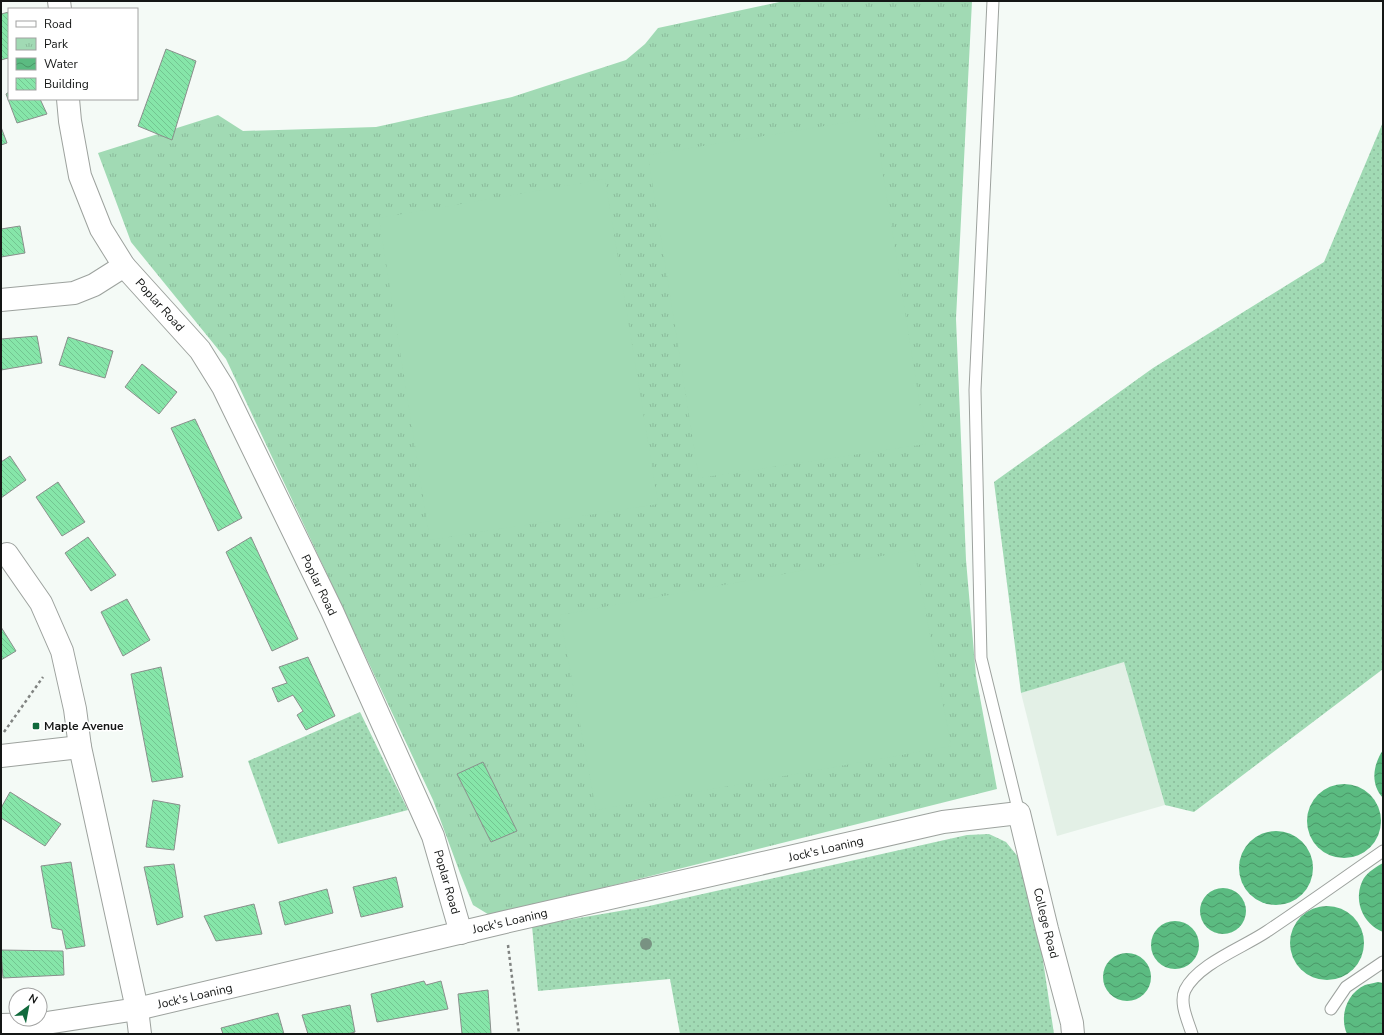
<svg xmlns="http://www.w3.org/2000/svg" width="1384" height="1035" viewBox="0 0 1384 1035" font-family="'Nunito Sans',sans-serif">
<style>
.built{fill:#e3f0e6}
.grass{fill:url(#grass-dots)}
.park{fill:url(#park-tufts)}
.pitch{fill:#a1dab4}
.water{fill:url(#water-waves)}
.building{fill:url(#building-back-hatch);stroke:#8a8f8c}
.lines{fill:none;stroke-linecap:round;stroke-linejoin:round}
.service-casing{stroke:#9da29e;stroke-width:13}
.minor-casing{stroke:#9da29e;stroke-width:24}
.path{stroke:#808381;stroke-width:2.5;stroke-dasharray:3 3;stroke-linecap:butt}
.service{stroke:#fff;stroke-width:11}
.minor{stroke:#fff;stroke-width:22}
.tree{fill:#789282}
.poi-dot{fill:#116a3d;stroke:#fff;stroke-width:1.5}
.labels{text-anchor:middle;stroke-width:3;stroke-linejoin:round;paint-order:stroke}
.street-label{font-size:12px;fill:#141615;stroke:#fff}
.poi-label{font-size:12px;font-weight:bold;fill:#141615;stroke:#fff;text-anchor:start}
</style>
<defs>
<pattern id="grass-dots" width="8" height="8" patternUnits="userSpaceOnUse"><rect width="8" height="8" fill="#a1dab4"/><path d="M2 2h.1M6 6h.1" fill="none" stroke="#8aba9a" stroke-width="1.8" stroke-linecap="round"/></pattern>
<pattern id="park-tufts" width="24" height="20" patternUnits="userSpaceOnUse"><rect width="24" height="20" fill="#a1dab4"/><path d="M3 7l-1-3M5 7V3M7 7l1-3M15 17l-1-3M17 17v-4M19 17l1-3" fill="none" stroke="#8aba9a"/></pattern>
<pattern id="water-waves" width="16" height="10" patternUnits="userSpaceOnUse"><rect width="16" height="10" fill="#5bbb81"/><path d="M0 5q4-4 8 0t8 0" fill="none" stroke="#4a9768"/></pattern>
<pattern id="building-back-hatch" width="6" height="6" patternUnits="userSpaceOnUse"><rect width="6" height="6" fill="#86e6a9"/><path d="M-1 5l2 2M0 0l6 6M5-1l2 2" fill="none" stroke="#73c591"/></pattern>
</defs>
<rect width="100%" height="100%" fill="#f4faf6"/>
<!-- built -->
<path class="built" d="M 1124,661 L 1165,805 L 1057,836 L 1021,693 Z"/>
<!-- grass -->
<g class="grass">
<path d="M 1383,122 L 1383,669 L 1194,812 L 1165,805 L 1124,662 L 1021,693 L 994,482 L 1153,368 L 1324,262 Z"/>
<path d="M 360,712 L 408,810 L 278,844 L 248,761 Z"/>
<path d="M 989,834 L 1006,842 L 1019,858 L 1038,927 L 1054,1034 L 680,1034 L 670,979 L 538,991 L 532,926 L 649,906 L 967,835 Z"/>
</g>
<!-- park -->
<path class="park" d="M 784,1 L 972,1 L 956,319 L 966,560 L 976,676 L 997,789 L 491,916 L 473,905 L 460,873 L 433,800 L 226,359 L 131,242 L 98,153 L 218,115 L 243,131 L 376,127 L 512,97 L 626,60 L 645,44 L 658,28 Z"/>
<!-- pitch -->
<g class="pitch">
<path d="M 874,118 L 926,444 L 699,478 L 648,155 Z"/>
<path d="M 605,179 L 658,504 L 430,540 L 379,218 Z"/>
<path d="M 914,550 L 951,746 L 596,810 L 560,615 Z"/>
</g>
<!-- water -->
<g class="water">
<path d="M 1383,750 L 1383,798 C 1370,784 1373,765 1383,750 Z"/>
<circle cx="1344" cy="821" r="37"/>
<circle cx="1276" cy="868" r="37"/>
<path d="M 1383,863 L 1383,932 C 1362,924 1352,898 1364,878 C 1369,871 1376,867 1383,863 Z"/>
<circle cx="1223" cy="911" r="23"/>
<circle cx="1327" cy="943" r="37"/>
<circle cx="1175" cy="945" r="24"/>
<circle cx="1127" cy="977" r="24"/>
<path d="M 1378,982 L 1383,983 L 1383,1034 L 1347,1034 C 1339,1016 1347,993 1365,985 C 1369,984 1374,983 1378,982 Z"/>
</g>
<!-- building -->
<g class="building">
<path d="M 9,12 L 9,62 L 8,58 L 1,60 L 1,14 Z"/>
<path d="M 166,49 L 196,61 L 172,140 L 138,126 Z"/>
<path d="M 9,92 L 9,99 L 40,99 L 47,114 L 17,123 L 6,94 Z"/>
<path d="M 1,127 L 7,143 L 1,145 Z"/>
<path d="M 20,226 L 25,253 L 1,257 L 1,229 Z"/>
<path d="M 37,336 L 42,363 L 1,370 L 1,339 Z"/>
<path d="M 68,337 L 113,351 L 105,378 L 59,365 Z"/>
<path d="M 142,364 L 177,392 L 159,414 L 125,387 Z"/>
<path d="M 195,419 L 242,518 L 218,531 L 171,428 Z"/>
<path d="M 10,456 L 26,480 L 1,498 L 1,462 Z"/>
<path d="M 58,482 L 85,522 L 62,536 L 36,497 Z"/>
<path d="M 88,537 L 116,575 L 91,591 L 65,553 Z"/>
<path d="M 251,537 L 298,639 L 272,651 L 226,552 Z"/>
<path d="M 127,599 L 150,640 L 123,656 L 101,612 Z"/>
<path d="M 1,627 L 16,651 L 1,660 Z"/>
<path d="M 308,657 L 335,716 L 306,730 L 297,715 L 303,711 L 293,695 L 278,702 L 272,688 L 287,683 L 279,667 Z"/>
<path d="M 161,667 L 183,777 L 152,782 L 131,674 Z"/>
<path d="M 483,762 L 517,831 L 491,842 L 457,774 Z"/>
<path d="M 10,792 L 61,824 L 45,846 L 1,818 L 1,808 Z"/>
<path d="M 153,800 L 180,805 L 174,850 L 146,847 Z"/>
<path d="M 71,862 L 85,946 L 66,949 L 62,930 L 52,928 L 41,866 Z"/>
<path d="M 174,864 L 183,917 L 157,925 L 144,867 Z"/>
<path d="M 396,877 L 403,907 L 361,917 L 353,887 Z"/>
<path d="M 327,889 L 333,913 L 285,925 L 279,902 Z"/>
<path d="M 254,904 L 262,934 L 216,941 L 204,916 Z"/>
<path d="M 1,950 L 63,951 L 64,975 L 3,978 Z"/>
<path d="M 424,981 L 426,985 L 441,981 L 448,1009 L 377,1022 L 371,994 Z"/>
<path d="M 488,990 L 491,1034 L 462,1034 L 458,994 Z"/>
<path d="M 350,1005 L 355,1032 L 347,1034 L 308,1034 L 302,1015 Z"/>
<path d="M 278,1013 L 284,1034 L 223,1034 L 221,1028 Z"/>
</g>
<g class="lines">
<!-- service casing -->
<g class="service-casing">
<g id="service">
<path d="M 993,1 L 975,390 L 981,658 L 1019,813"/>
<path d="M 1331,1009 L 1346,987 L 1383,962"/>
<path d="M 1192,1034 C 1188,1021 1179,1003 1185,990 C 1198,964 1242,948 1266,932 C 1305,906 1344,878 1383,851"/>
</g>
</g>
<!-- minor casing -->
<g class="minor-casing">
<g id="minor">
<path d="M 59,1 L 60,9"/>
<path d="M 68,99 L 70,121 L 80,176 L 101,229 L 124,266 L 200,350 L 223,387 L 332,611 L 433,836 L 461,933"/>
<path d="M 1,300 L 74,293 L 94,285 L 124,266"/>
<path d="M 7,554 L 41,603 L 62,651 L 75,709 L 80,747 L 137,1009 L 140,1034"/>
<path d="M 1,756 L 80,747"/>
<path d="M 1,1025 L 40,1024 L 137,1009 L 505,922 L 943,822 L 1019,813 L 1047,929 L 1072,1023 L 1073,1034"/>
</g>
</g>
<!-- path -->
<g class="path">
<path d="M 4,732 L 43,677"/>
<path d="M 508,945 L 519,1034"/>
</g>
<!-- service -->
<use href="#service" class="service"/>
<!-- minor -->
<use href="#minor" class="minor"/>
</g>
<!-- trees -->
<circle class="tree" cx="646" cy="944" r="6"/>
<!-- markers -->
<rect class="poi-dot" x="32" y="722" width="8" height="8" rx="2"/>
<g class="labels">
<!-- street labels -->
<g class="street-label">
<text transform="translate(160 305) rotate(48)" y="4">Poplar Road</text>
<text transform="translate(319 585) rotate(64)" y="4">Poplar Road</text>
<text transform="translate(826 849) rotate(-13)" y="4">Jock's Loaning</text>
<text transform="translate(447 882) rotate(74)" y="4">Poplar Road</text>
<text transform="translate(510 921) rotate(-13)" y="4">Jock's Loaning</text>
<text transform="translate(1046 923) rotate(76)" y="4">College Road</text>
<text transform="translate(195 996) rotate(-13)" y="4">Jock's Loaning</text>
</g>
<!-- poi labels -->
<g class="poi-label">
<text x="44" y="730">Maple Avenue</text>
</g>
</g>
<!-- border -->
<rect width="1384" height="1035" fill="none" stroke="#141615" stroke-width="4"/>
<!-- legend -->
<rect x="8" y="8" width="130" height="92" fill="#ffffff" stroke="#a1a2a1"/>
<rect x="16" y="21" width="20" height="6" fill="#ffffff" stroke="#a1a2a1"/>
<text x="44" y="28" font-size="12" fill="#141615">Road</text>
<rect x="16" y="38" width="20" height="12" fill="url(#park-tufts)" stroke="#a1a2a1"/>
<text x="44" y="48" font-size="12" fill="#141615">Park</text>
<rect x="16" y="58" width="20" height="12" fill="url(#water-waves)" stroke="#a1a2a1"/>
<text x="44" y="68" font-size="12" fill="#141615">Water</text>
<rect x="16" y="78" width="20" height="12" fill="url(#building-back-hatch)" stroke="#a1a2a1"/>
<text x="44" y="88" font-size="12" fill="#141615">Building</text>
<!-- north arrow -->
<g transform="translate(28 1007) rotate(32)"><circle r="19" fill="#ffffff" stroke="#a1a2a1"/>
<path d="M0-3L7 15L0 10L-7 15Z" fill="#116a3d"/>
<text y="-6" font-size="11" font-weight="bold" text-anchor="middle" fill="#141615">N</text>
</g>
</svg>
